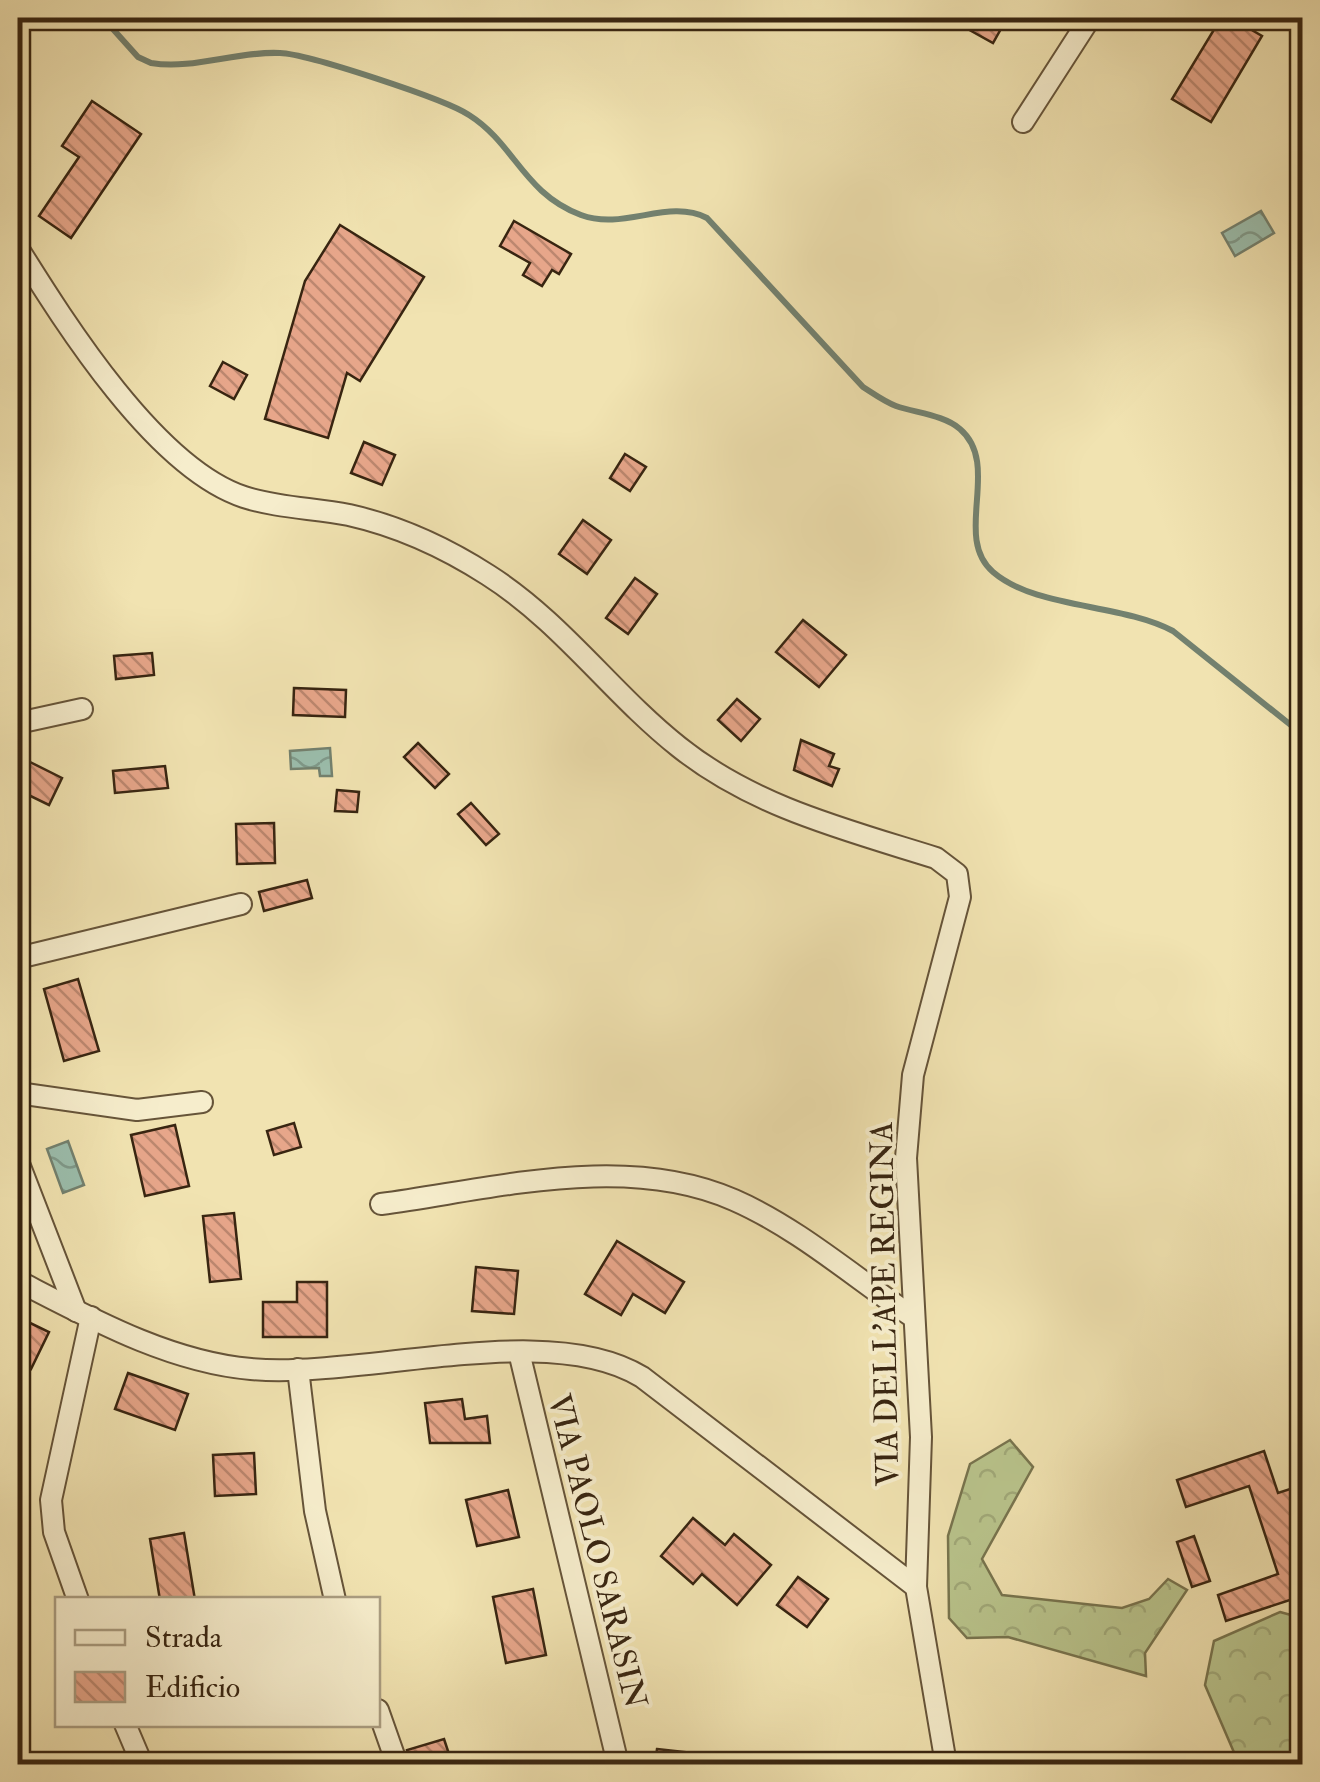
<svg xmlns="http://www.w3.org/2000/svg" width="1320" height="1782" viewBox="0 0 1320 1782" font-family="'IM FELL Double Pica',serif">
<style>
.forest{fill:url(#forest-crowns);stroke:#78744e;stroke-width:2.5}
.water{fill:url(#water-waves);stroke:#73816f;stroke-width:2.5}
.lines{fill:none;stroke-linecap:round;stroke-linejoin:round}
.stream{stroke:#73816f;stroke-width:6}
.building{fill:url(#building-back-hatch);stroke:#382511;stroke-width:2.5}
.minor-casing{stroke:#665439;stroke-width:24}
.minor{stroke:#f6edcc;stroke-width:20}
.labels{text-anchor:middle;stroke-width:8;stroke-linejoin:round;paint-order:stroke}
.street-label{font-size:32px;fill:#382511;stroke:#f6edcc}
</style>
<defs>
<pattern id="forest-crowns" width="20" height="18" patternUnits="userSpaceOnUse" patternTransform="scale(2.5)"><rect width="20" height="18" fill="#b9c48c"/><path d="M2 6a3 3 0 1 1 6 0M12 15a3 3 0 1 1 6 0" fill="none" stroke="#a0a878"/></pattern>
<pattern id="water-waves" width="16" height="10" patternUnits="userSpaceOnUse" patternTransform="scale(2.5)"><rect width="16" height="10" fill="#9bbead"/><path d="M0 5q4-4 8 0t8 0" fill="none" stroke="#7f9a8b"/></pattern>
<pattern id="building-back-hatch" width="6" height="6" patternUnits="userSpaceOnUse" patternTransform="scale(2.5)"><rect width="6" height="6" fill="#e7a68a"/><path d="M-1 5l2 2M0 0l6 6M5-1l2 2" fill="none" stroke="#bc876f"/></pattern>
</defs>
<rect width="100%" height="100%" fill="#f1e3b1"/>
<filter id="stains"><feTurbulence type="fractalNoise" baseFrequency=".002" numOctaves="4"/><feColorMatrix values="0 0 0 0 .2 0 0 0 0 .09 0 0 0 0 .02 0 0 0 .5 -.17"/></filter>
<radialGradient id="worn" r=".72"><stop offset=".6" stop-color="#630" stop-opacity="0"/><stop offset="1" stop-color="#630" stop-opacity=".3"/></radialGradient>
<!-- forest -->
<g class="forest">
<path d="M 1010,1440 L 1033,1467 L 982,1559 L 1002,1595 L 1122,1608 L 1149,1599 L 1168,1579 L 1187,1590 L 1145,1653 L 1146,1676 L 1008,1637 L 967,1638 L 949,1618 L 948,1536 L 970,1464 Z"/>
<path d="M 1280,1612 L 1302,1618 L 1302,1764 L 1239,1764 L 1205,1685 L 1214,1641 Z"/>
</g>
<!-- water -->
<g class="water">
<path d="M 1261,211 L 1274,233 L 1235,256 L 1222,233 Z"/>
<path d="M 330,748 L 332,776 L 320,776 L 319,768 L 291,769 L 290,751 Z"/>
<path d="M 68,1141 L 84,1185 L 63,1193 L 47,1149 Z"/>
</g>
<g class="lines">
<!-- stream -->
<path class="stream" d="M 103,18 L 138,57 L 151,63 C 193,70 237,51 280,53 C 308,54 445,99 469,115 C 515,144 523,193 581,215 C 624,231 668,198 707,218 L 863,387 C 874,394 885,402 896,406 C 916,413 944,415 960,429 C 1002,465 952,537 993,572 C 1036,609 1120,603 1173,631 L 1302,734"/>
</g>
<!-- building -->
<g class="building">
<path d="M 948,18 L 1007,18 L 993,43 Z"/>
<path d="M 1221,18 L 1231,18 L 1262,36 L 1211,122 L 1172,99 Z"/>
<path d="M 92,101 L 141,134 L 71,238 L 39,216 L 79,157 L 62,146 Z"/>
<path d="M 514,221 L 571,254 L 559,274 L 552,270 L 542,286 L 523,275 L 530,263 L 500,246 Z"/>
<path d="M 340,225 L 424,277 L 360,381 L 347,373 L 328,438 L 265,419 L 305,281 Z"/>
<path d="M 223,362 L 247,375 L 234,399 L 210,386 Z"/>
<path d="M 364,442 L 395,455 L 382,485 L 351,473 Z"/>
<path d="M 625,454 L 646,467 L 630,491 L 610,478 Z"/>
<path d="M 583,520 L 611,540 L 587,574 L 559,554 Z"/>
<path d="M 635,578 L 657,594 L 628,634 L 606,618 Z"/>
<path d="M 803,620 L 846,655 L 819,687 L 776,652 Z"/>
<path d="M 152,653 L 154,675 L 116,679 L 114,656 Z"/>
<path d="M 294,688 L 346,690 L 345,717 L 293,715 Z"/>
<path d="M 737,699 L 760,719 L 741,741 L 718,720 Z"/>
<path d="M 801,740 L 834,754 L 829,766 L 839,769 L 832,786 L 794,770 Z"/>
<path d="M 418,743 L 449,774 L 435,788 L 404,757 Z"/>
<path d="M 18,756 L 62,778 L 49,805 L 18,790 Z"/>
<path d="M 165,766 L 168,788 L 115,793 L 113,771 Z"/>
<path d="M 337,790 L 359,792 L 357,812 L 335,811 Z"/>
<path d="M 471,803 L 499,834 L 486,845 L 458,814 Z"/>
<path d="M 274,823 L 275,863 L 237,864 L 236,824 Z"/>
<path d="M 307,880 L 312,898 L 264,911 L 259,892 Z"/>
<path d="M 78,979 L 99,1051 L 64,1061 L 44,989 Z"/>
<path d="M 294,1123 L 301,1147 L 274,1155 L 267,1131 Z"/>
<path d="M 175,1125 L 189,1186 L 145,1196 L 131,1135 Z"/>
<path d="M 234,1213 L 241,1279 L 210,1282 L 203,1216 Z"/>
<path d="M 617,1241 L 684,1282 L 665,1313 L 633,1294 L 621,1315 L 585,1294 Z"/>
<path d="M 476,1267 L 518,1271 L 514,1314 L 472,1311 Z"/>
<path d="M 297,1282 L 327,1282 L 327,1337 L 263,1337 L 263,1302 L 297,1302 Z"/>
<path d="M 24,1320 L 49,1332 L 31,1369 L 18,1363 L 18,1335 Z"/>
<path d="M 128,1373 L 188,1394 L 175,1430 L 115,1409 Z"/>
<path d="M 462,1399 L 465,1419 L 487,1416 L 490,1443 L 430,1443 L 425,1403 Z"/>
<path d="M 1264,1451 L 1278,1493 L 1290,1489 L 1302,1526 L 1302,1596 L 1226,1621 L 1218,1595 L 1278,1574 L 1249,1486 L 1186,1507 L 1177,1480 Z"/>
<path d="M 254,1453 L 256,1494 L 215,1496 L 213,1455 Z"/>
<path d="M 508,1490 L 519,1537 L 477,1546 L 466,1500 Z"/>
<path d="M 693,1518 L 725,1545 L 734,1534 L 771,1565 L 737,1605 L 702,1574 L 693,1584 L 661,1556 Z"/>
<path d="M 184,1533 L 195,1600 L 160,1600 L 150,1539 Z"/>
<path d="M 1194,1536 L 1210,1581 L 1192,1587 L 1177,1542 Z"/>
<path d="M 798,1577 L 828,1599 L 807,1627 L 777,1605 Z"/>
<path d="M 533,1589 L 546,1655 L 506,1663 L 493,1597 Z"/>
<path d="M 444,1739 L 450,1757 L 410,1764 L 407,1750 Z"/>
<path d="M 657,1749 L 703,1754 L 702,1764 L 655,1764 Z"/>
</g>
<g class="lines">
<!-- minor casing -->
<g class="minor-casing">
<g id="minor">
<path d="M 1023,122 L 1090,18"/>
<path d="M 18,248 C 66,325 156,468 244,497 C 278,508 314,508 349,515 C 398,526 446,548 488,575 C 562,622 612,694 679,747 C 754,807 847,830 936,858 L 957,874 L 960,897 L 913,1075 L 906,1158 L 921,1437 L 916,1587 L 946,1764"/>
<path d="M 18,723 L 82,709"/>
<path d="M 18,958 L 241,904"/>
<path d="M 18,1093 L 137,1110 L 202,1102"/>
<path d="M 18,1161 L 76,1311"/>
<path d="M 381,1204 C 494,1189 625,1152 734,1200 C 798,1228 855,1278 913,1317"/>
<path d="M 18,1281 C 90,1318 169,1362 251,1369 C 363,1379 548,1319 642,1377 L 916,1587"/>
<path d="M 519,1352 L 618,1764"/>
<path d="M 298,1369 L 315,1511 L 335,1600"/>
<path d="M 78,1600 L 54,1532 L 51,1500 L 91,1317"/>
<path d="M 378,1710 L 397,1764"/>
<path d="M 125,1724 L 142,1764"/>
</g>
</g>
<!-- minor -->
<use href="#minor" class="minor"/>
</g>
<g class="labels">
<!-- street labels -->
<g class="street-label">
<text transform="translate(884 1304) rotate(-91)" y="11">VIA DELL'APE REGINA</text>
<text transform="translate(598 1551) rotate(76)" y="11">VIA PAOLO SARASIN</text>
</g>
</g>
<!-- margin -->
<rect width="1320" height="1782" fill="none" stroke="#f1e3b1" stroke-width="60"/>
<rect x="20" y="20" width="1280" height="1742" fill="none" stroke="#382511" stroke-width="5"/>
<rect x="30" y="30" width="1260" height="1722" fill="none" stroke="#382511" stroke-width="2.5"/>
<!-- legend -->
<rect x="55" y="1597" width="325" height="130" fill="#f6edcc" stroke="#aa9d81" stroke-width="2.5"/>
<rect x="75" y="1630" width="50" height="15" fill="#f6edcc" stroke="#aa9d81" stroke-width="2.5"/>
<text x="145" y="1647" font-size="30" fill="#382511">Strada</text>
<rect x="75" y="1672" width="50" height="30" fill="url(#building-back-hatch)" stroke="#aa9d81" stroke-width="2.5"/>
<text x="145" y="1697" font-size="30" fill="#382511">Edificio</text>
<rect width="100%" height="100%" filter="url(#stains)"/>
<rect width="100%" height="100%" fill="url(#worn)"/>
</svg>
